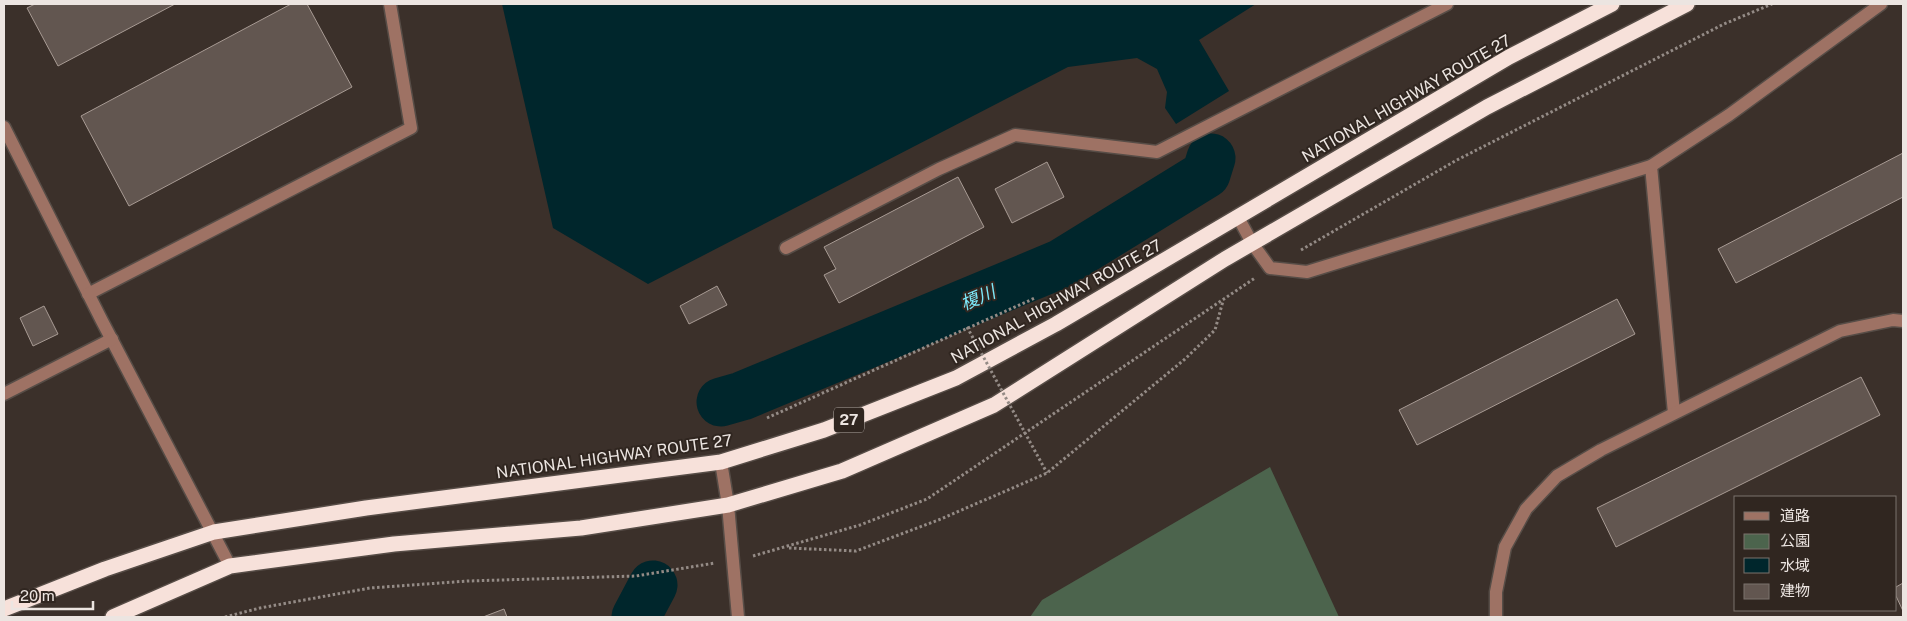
<svg xmlns="http://www.w3.org/2000/svg" width="1907" height="621" viewBox="0 0 1907 621" font-family="'Public Sans','Noto Sans JP',sans-serif">
<style>
.green{fill:#4c644d}
.water{fill:#00262c}
.lines{fill:none;stroke-linecap:round;stroke-linejoin:round}
.river{stroke:#00262c;stroke-width:49}
.building{fill:#625650;stroke:#a89b94}
.minor-casing{stroke:#574d47;stroke-width:15}
.highway-casing{stroke:#574d47;stroke-width:18}
.path{stroke:#948b86;stroke-width:3;stroke-dasharray:2.5 2.5;stroke-linecap:butt}
.minor{stroke:#9e7264;stroke-width:12}
.highway{stroke:#f7e1da;stroke-width:15}
.path-bridge{stroke:#948b86;stroke-width:3;stroke-dasharray:2.5 2.5;stroke-linecap:butt}
.labels{text-anchor:middle;stroke-width:4;stroke-linejoin:round;paint-order:stroke}
.shield{fill:#302620;stroke:#b4aca7;stroke-width:1}
.shield-label{font-size:15px;font-weight:bold;fill:#ece5e1}
.street-label{font-size:16px;fill:#ece5e1;stroke:#302620}
.water-label{font-size:18px;font-style:italic;fill:#7ce8f9;stroke:#302620}
</style>
<rect width="100%" height="100%" fill="#3b302a"/>
<!-- green -->
<path class="green" d="M 1270,467 L 1339,617 L 1030,617 L 1042,600 Z"/>
<!-- water -->
<path class="water" d="M 502,4 L 1256,4 L 1199,40 L 1229,91 L 1176,124 L 1165,108 L 1167,92 L 1157,69 L 1137,58 L 1068,67 L 648,284 L 553,228 Z"/>
<g class="lines">
<!-- river -->
<g class="river">
<path d="M 721,402 L 742,396 L 1060,264 L 1206,174 L 1211,158"/>
<path d="M 636,617 L 653,585"/>
</g>
</g>
<!-- building -->
<g class="building">
<path d="M 35,4 L 175,4 L 58,66 L 27,8 Z"/>
<path d="M 291,4 L 307,4 L 352,87 L 129,206 L 81,116 Z"/>
<path d="M 1903,153 L 1903,197 L 1736,283 L 1718,249 Z"/>
<path d="M 1047,162 L 1064,197 L 1012,223 L 995,189 Z"/>
<path d="M 958,177 L 984,227 L 839,303 L 824,275 L 836,269 L 824,247 Z"/>
<path d="M 717,286 L 727,305 L 689,324 L 680,306 Z"/>
<path d="M 1617,299 L 1635,334 L 1417,445 L 1399,410 Z"/>
<path d="M 44,306 L 58,334 L 33,346 L 20,318 Z"/>
<path d="M 1861,377 L 1880,415 L 1616,547 L 1597,508 Z"/>
<path d="M 1903,583 L 1903,611 L 1896,596 L 1896,587 Z"/>
<path d="M 504,609 L 507,617 L 483,617 Z"/>
</g>
<g class="lines">
<!-- minor casing -->
<g class="minor-casing">
<g id="minor">
<path d="M 4,127 L 102,321 L 230,566"/>
<path d="M 1651,166 L 1674,413"/>
<path d="M 1238,217 L 1252,243 L 1270,268 L 1307,272 L 1651,166 L 1729,115 L 1881,4"/>
<path d="M 786,248 L 939,169 L 1015,135 L 1157,152 L 1447,4"/>
<path d="M 88,294 L 411,128 L 390,4"/>
<path d="M 4,394 L 112,339"/>
<path d="M 721,462 L 728,505 L 738,617"/>
<path d="M 1496,617 L 1496,592 L 1505,547 L 1526,509 L 1557,476 L 1601,450 L 1840,331 L 1893,320 L 1903,321"/>
</g>
</g>
<!-- highway casing -->
<g class="highway-casing">
<g id="highway">
<path d="M 4,609 L 105,569 L 214,532 L 366,508 L 721,462 L 824,430 L 956,378 L 1056,324 L 1509,57 L 1612,4"/>
<path d="M 113,617 L 230,566 L 394,544 L 581,528 L 728,505 L 842,471 L 994,405 L 1225,259 L 1487,107 L 1687,4"/>
</g>
</g>
<!-- path -->
<g class="path">
<path d="M 1301,250 L 1455,161 L 1724,24 L 1772,4"/>
<path d="M 767,418 L 1035,298"/>
<path d="M 789,548 L 856,551 L 941,519 L 1047,473 L 1185,359 L 1215,330 L 1223,301"/>
<path d="M 753,556 L 860,525 L 927,499 L 1255,278"/>
<path d="M 225,617 L 260,608 L 370,588 L 468,581 L 636,576 L 715,563"/>
</g>
<!-- minor -->
<use href="#minor" class="minor"/>
<!-- highway -->
<use href="#highway" class="highway"/>
<!-- path-bridge -->
<path class="path-bridge" d="M 967,327 L 1047,473"/>
</g>
<g class="labels">
<!-- shield labels -->
<rect class="shield" x="834" y="407.5" width="30" height="25" rx="4"/>
<g class="shield-label">
<text x="849" y="425">27</text>
</g>
<!-- street labels -->
<g class="street-label">
<text transform="translate(1406 98) rotate(-30)" y="6">NATIONAL HIGHWAY ROUTE 27</text>
<text transform="translate(1056 301) rotate(-29)" y="6">NATIONAL HIGHWAY ROUTE 27</text>
<text transform="translate(614 456) rotate(-8)" y="6">NATIONAL HIGHWAY ROUTE 27</text>
</g>
<!-- water labels -->
<g class="water-label">
<text transform="translate(978 298) rotate(-23)" y="6">榎川</text>
</g>
</g>
<!-- border -->
<rect width="1907" height="621" fill="none" stroke="#ece5e1" stroke-width="10"/>
<!-- legend -->
<rect x="1734" y="496" width="162" height="115" fill="#302620" stroke="#7b726d"/>
<rect x="1744" y="512" width="25" height="8" fill="#9e7264" stroke="#7b726d"/>
<text x="1780" y="521" font-size="15" fill="#ece5e1">道路</text>
<rect x="1744" y="534" width="25" height="15" fill="#4c644d" stroke="#7b726d"/>
<text x="1780" y="546" font-size="15" fill="#ece5e1">公園</text>
<rect x="1744" y="558" width="25" height="15" fill="#00262c" stroke="#7b726d"/>
<text x="1780" y="571" font-size="15" fill="#ece5e1">水域</text>
<rect x="1744" y="584" width="25" height="15" fill="#625650" stroke="#7b726d"/>
<text x="1780" y="596" font-size="15" fill="#ece5e1">建物</text>
<!-- scale -->
<path d="M12 601v8h81v-8" fill="none" stroke="#ece5e1" stroke-width="2.5"/>
<text x="20" y="601" font-size="15" fill="#ece5e1" stroke="#302620" stroke-width="4" paint-order="stroke">20 m</text>
</svg>
